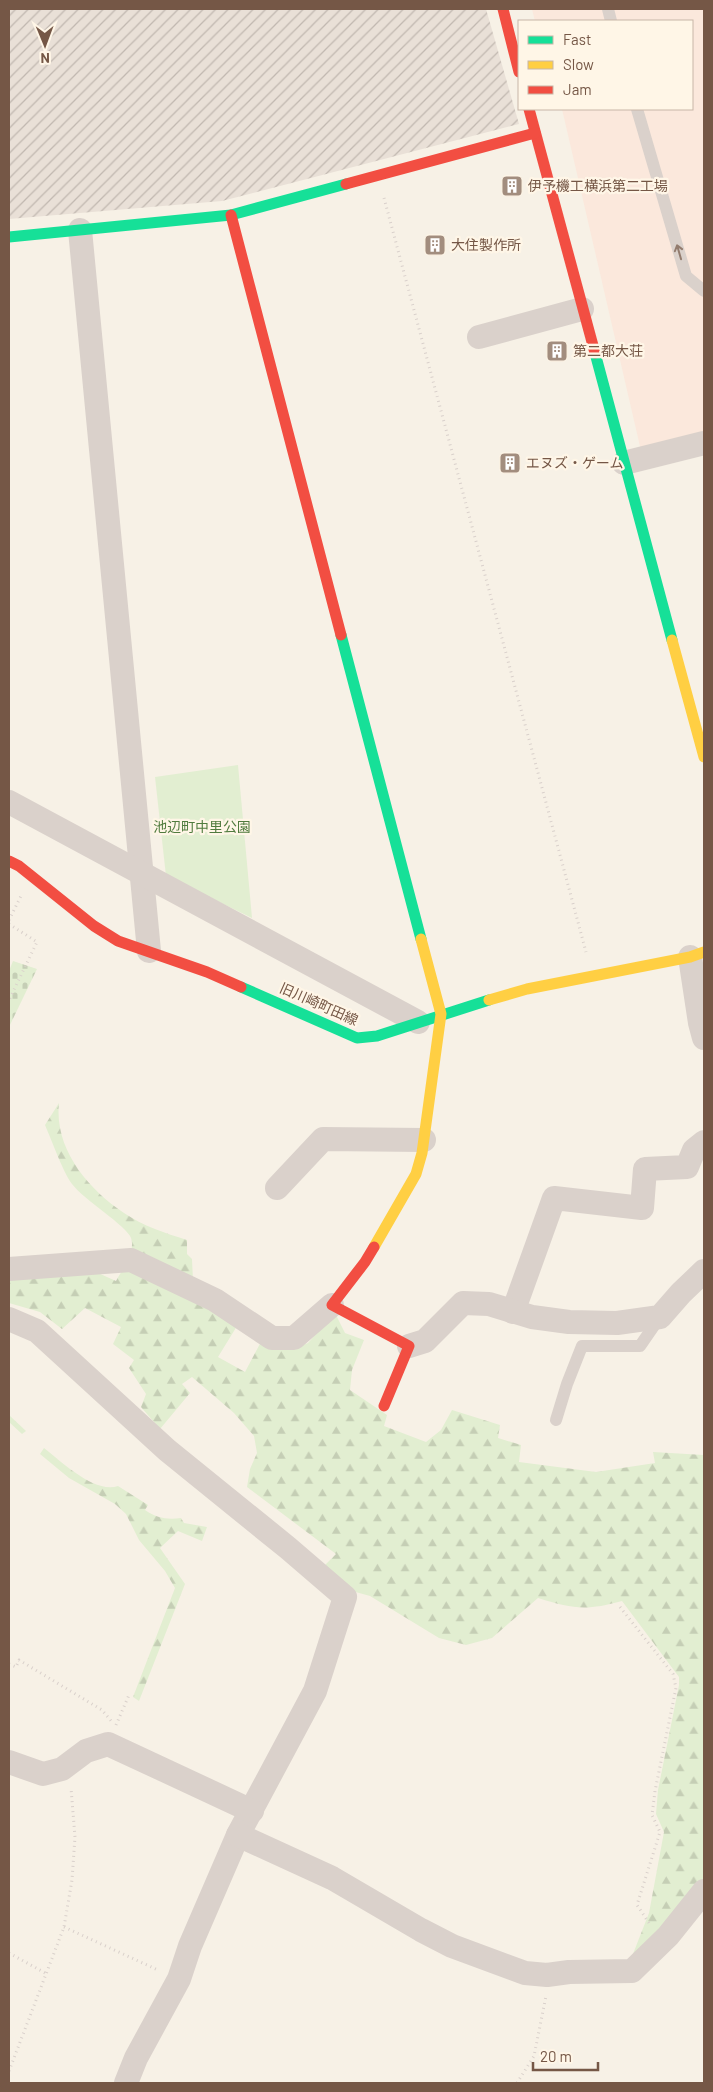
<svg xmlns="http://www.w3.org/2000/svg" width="713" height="2092" viewBox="0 0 713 2092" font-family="Barlow,'Noto Sans JP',sans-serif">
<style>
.commercial{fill:#fbe8dc}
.industrial{fill:url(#industrial-furrows)}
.forest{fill:url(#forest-firs)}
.cemetery{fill:url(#cemetery-stones)}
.park{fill:#e2eed1}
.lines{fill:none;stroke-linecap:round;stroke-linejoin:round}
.path{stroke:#d9d0cb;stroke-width:3;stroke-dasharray:1 4;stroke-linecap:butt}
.lane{stroke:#dad1cb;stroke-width:12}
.street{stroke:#dad1cb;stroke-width:24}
.fast{stroke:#16e098;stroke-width:11}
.slow{stroke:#ffcf43;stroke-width:11}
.jam{stroke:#f24e42;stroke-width:11}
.oneway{stroke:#937c6e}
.labels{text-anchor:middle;stroke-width:4.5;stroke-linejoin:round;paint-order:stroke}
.poi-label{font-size:14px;fill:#755746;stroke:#fff6e7;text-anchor:start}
.park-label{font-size:14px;fill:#507b3e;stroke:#fff6e7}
.street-label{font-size:14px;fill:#755746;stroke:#fff6e7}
</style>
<defs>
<pattern id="industrial-furrows" width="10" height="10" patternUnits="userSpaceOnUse" patternTransform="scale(1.25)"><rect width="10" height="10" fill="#e9e0d7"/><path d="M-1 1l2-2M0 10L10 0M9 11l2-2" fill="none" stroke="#c1b8b0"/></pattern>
<pattern id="forest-firs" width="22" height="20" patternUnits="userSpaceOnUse" patternTransform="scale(1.25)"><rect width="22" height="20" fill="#e2eed1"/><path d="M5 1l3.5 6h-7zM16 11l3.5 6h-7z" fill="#c5ceb5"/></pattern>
<pattern id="cemetery-stones" width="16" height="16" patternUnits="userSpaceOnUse" patternTransform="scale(1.25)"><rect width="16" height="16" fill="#e2eed1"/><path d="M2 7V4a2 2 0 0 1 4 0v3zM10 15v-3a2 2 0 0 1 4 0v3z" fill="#c5ceb5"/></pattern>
</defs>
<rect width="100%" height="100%" fill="#f7f1e6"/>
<!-- commercial -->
<path class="commercial" d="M 532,9 L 704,9 L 704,438 L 642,455 L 562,109 L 692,109 L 692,21 L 535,21 Z"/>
<!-- industrial -->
<path class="industrial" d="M 9,9 L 486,9 L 519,124 L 222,201 L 9,219 Z"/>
<!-- forest -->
<g class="forest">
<path d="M 59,1103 C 54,1149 88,1189 124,1213 C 143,1226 165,1233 187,1240 L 187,1254 L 192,1259 L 193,1280 L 245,1313 L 218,1357 L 245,1372 L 262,1340 L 296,1348 L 308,1343 L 335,1313 L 345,1333 L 364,1340 L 352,1370 L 350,1390 L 387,1415 L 384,1426 L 426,1442 L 441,1430 L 452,1410 L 500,1425 L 498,1438 L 521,1445 L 519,1462 L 596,1472 L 655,1463 L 653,1452 L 704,1455 L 704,1899 L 631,1959 L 649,1913 L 664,1832 L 656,1814 L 658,1790 L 679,1685 L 679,1677 L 622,1601 C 586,1611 573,1609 538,1598 L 492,1638 L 466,1645 L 439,1638 L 370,1596 L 352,1591 L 324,1566 L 336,1554 L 247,1487 L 250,1469 L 257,1453 L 254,1436 L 234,1413 L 192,1377 L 182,1384 L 190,1393 L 160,1429 L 141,1407 L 146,1394 L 129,1368 L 134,1360 L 113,1344 L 121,1327 L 85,1308 L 62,1329 L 40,1312 L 9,1303 L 9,1281 L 11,1278 L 89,1269 L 116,1281 C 122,1270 136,1251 131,1238 C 127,1226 84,1200 72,1184 C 63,1172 52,1141 45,1125 Z"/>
<path d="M 9,1415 L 26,1431 L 22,1434 L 9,1422 Z"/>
<path d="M 44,1448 C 62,1462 95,1494 118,1486 L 148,1505 L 145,1510 C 157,1518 167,1520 181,1518 L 184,1523 L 207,1527 L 202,1541 L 178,1531 L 160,1548 L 185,1584 L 139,1701 L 133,1697 L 175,1588 L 165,1571 L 139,1540 L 126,1514 L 115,1504 L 69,1478 L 40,1454 Z"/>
</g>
<!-- cemetery -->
<path class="cemetery" d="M 13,961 L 37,969 L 9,1027 L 9,971 Z"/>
<!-- park -->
<path class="park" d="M 238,765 L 252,918 L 166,876 L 155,777 Z"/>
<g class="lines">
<!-- path -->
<g class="path">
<path d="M 384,198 L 586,952"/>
<path d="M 9,920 L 21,896"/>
<path d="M 9,924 L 37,942 L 9,1000"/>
<path d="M 620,1607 L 673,1674 L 676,1688 L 655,1791 L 652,1815 L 660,1832 L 637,1905 L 649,1923"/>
<path d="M 9,1664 L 16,1667 L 19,1660 L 102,1710 L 112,1722"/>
<path d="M 116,1725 L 129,1695"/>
<path d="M 64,1927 L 158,1970"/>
<path d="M 9,1953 L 47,1974"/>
<path d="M 9,2071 L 64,1927 L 72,1880 L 75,1837 L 71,1788"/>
<path d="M 517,2083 L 534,2056 L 546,1996"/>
</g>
<!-- lane -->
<g class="lane">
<path d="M 608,9 L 611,21"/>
<path d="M 637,109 L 686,276 L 704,291"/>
<path d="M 556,1420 L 567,1384 L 582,1346 L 640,1346 L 660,1317"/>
</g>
<!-- street -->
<g class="street">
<path d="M 80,230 L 149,951"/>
<path d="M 479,337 L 582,309"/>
<path d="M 624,463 L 704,443"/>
<path d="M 9,802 L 418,1022"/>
<path d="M 690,957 L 700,1023 L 704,1038"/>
<path d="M 277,1188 L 323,1139 L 424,1140"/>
<path d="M 9,1269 L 131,1260 L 215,1300 L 272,1338 L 294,1338 L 332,1305"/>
<path d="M 513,1312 L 554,1198 L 642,1208 L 645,1169 L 687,1167 L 694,1150 L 704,1142"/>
<path d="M 9,1319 L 37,1331 L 167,1450 L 288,1548 L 345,1597 L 315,1691 L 238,1835 L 190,1946 L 179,1979 L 136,2058 L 126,2083"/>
<path d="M 409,1346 L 425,1341 L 463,1303 L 489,1304 L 532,1317 L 569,1322 L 617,1323 L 660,1317 L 681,1293 L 704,1271"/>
<path d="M 9,1762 L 43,1774 L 62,1769 L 86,1751 L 108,1744 L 252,1811"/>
<path d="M 238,1835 L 332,1878 L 421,1930 L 452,1946 L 525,1973 L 547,1975 L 569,1972 L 632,1971 L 668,1936 L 704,1891"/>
</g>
<!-- fast -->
<g class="fast">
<path d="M 9,237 L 231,215 L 346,184"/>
<path d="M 595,353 L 672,640"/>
<path d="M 341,635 L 421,939"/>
<path d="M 241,987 L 357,1038 L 377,1036 L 489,1000"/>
</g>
<!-- slow -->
<g class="slow">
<path d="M 672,640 L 704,757"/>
<path d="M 489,1000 L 527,989 L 690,957 L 704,952"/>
<path d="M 374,1247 L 416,1174 L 422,1153 L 441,1014 L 421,939"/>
</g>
<!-- jam -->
<g class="jam">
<path d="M 503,9 L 519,72"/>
<path d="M 529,109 L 595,353"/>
<path d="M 346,184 L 535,133"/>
<path d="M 231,215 L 341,635"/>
<path d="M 9,861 L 19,866 L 94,926 L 118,941 L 207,972 L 241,987"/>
<path d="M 374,1247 L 365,1262 L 332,1305 L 409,1346 L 384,1406"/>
</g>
</g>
<!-- one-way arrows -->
<defs><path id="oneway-shaft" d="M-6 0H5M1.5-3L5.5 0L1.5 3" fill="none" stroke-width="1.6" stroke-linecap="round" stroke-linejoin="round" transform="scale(1.25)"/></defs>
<use class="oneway" href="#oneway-shaft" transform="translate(679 252) rotate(-106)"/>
<!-- icons -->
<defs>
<g id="building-square" transform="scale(1.125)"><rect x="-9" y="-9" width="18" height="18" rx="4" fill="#a28d7e" stroke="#fff6e7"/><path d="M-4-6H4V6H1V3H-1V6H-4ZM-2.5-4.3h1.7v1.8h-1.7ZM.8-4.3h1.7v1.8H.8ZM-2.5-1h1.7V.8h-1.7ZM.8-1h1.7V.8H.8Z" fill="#fff"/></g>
</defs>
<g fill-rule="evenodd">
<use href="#building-square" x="512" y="186"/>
<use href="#building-square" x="435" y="245"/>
<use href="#building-square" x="557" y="351"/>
<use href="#building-square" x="510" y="463"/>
</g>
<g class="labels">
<!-- poi labels -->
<g class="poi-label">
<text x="528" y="191">伊予機工横浜第二工場</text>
<text x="451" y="250">大住製作所</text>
<text x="573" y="356">第二都大荘</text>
<text x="526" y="468">エヌズ・ゲーム</text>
</g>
<!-- park labels -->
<g class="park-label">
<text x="202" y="832">池辺町中里公園</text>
</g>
<!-- street labels -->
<g class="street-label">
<text transform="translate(319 1004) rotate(24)" y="5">旧川崎町田線</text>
</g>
</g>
<!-- border -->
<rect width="713" height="2092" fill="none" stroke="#755746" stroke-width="20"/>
<!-- legend -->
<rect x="518" y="20" width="175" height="90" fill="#fff6e7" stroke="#c8b6a7"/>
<rect x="528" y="36" width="25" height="8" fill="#16e098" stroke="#c8b6a7"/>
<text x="563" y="45" font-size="15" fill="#755746">Fast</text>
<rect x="528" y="61" width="25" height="8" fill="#ffcf43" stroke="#c8b6a7"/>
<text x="563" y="70" font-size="15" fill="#755746">Slow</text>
<rect x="528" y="86" width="25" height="8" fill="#f24e42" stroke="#c8b6a7"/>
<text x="563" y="95" font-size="15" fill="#755746">Jam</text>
<!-- north arrow -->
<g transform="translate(45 45) rotate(179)" stroke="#fff6e7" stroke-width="4" paint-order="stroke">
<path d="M0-4L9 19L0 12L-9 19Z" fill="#755746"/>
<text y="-8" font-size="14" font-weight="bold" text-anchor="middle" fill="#755746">N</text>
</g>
<!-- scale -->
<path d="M533 2062v8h65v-8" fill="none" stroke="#755746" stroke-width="2.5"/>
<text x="540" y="2062" font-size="15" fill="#755746" stroke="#fff6e7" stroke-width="4" paint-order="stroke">20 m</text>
</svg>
